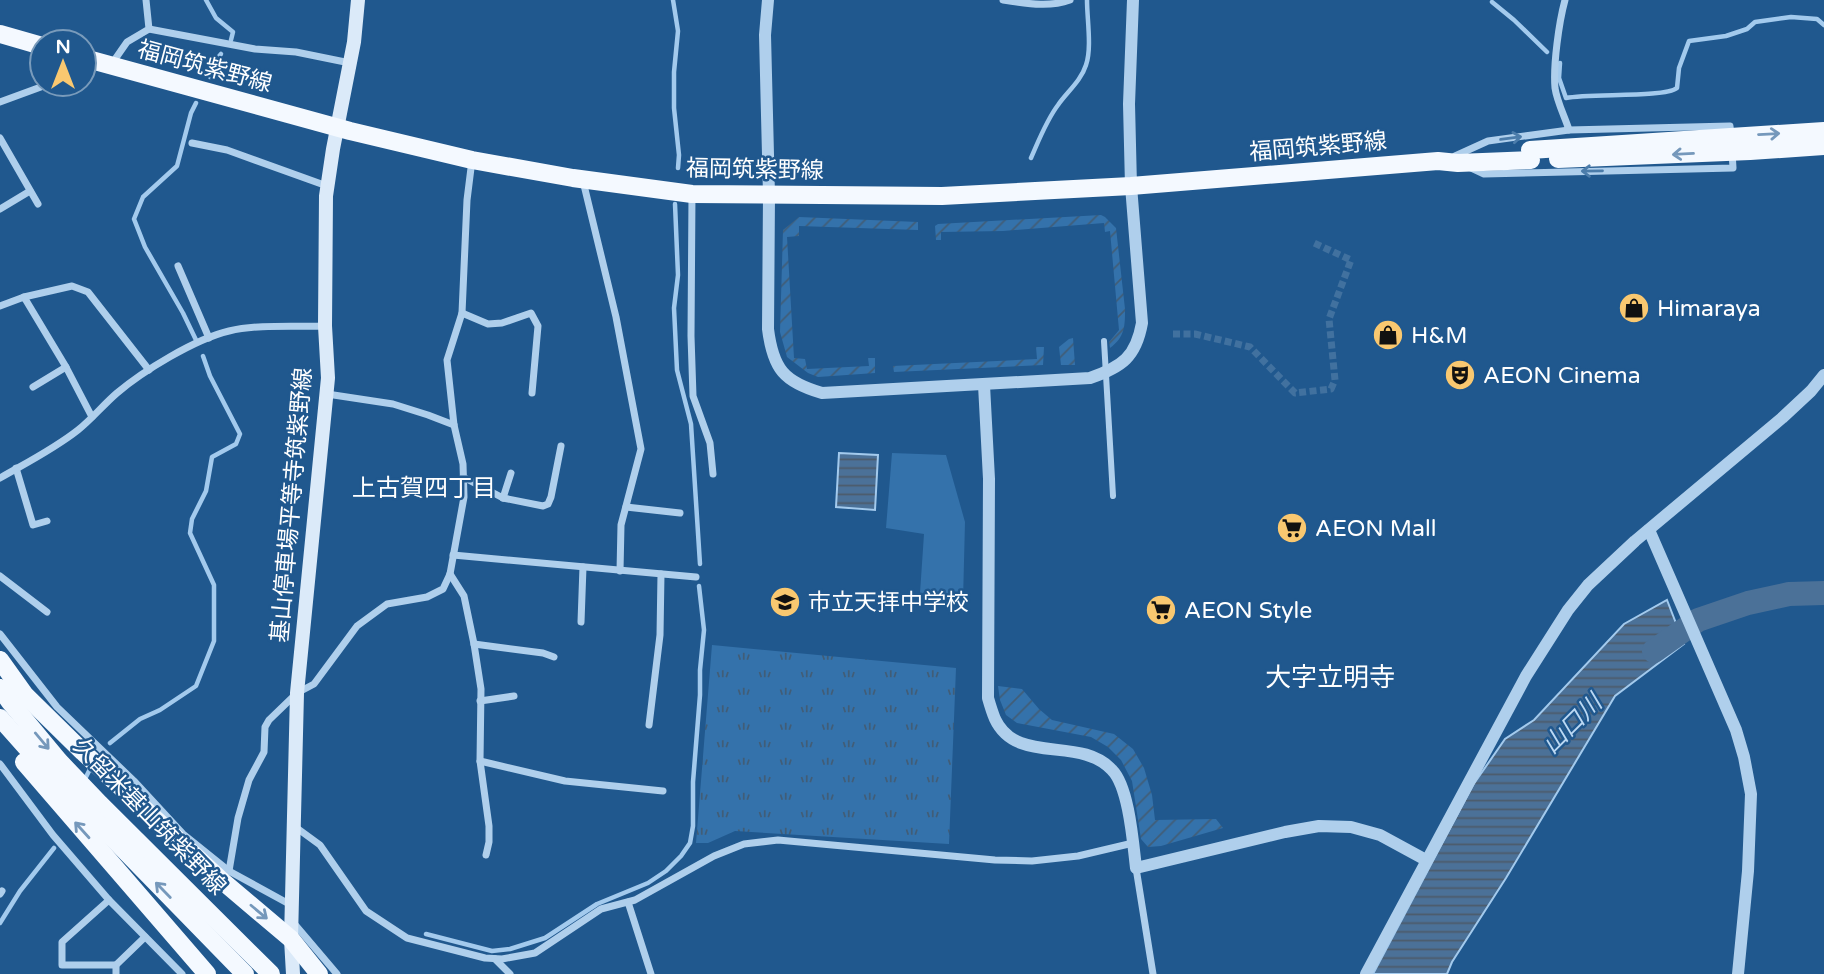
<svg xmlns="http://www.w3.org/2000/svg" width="1824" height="974" viewBox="0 0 1824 974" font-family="'Varela Round','Noto Sans JP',sans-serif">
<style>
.grass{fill:#3472ab}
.park{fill:url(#park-tufts)}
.garden{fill:url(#garden-furrows)}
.water{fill:url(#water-rules);stroke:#a3caed;stroke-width:2}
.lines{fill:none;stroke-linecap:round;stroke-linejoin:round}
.stream{stroke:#a3caed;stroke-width:4.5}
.river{stroke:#4b7198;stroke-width:24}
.minor-tunnel{stroke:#41719f;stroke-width:7;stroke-dasharray:7 3.5;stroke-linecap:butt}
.pedestrian{stroke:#afcfec;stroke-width:6}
.minor{stroke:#afcfec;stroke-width:7}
.tertiary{stroke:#afcfec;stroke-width:12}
.secondary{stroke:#dbeaf9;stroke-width:14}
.primary{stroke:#f4f9ff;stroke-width:18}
.pedestrian-bridge{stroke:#afcfec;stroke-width:6}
.primary-bridge{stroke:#f4f9ff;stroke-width:18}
.oneway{stroke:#7598bb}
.oneway2{stroke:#4b7caa}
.labels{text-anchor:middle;stroke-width:5;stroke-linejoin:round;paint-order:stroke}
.street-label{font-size:23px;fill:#fff;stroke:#20588e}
.poi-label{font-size:23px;fill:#fff;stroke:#20588e;text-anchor:start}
.neighbourhood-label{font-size:24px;fill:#fff;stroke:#20588e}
.water-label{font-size:24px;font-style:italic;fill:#bbd8f3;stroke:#20588e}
.quarter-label{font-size:26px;fill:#fff;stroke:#20588e}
</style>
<defs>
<pattern id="park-tufts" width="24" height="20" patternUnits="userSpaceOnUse" patternTransform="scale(1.75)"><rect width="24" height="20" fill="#3472ab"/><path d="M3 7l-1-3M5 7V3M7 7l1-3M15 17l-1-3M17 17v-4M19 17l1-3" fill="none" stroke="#415d77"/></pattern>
<pattern id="garden-furrows" width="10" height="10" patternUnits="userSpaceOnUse" patternTransform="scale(1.75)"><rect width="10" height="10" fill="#3472ab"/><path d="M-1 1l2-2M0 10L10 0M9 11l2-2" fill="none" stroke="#415d77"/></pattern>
<pattern id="water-rules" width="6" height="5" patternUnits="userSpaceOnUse" patternTransform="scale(1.75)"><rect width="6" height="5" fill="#4b7198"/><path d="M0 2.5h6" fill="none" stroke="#4c5b6a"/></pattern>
</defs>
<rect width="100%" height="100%" fill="#20588e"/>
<!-- grass -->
<path class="grass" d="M 892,453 L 946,455 L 965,522 L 963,601 L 920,593 L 924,534 L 886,528 Z"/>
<!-- park -->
<path class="park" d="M 712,645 L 956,668 L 949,844 L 735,831 L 708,843 L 696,843 Z"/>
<!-- garden -->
<g class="garden">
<path d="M 1101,215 L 1105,217 L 1116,228 L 1125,309 C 1125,326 1125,337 1110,348 L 1109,342 L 1119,330 L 1110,231 L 1105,232 L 1104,223 L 1003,231 L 941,232 L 941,240 L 936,240 L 935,226 L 938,224 Z"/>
<path d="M 799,217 L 918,222 L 918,230 L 799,226 L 799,236 L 787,237 L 794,358 L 805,359 L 807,369 L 869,366 L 868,358 L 875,358 L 875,373 L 818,377 L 808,373 L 787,357 L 780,332 L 783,230 Z"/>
<path d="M 1073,338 L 1075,365 L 1061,365 L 1059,347 L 1069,339 Z"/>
<path d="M 1036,347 L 1044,347 L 1043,365 L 894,372 L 893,366 L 1037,359 Z"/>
<path d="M 998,686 L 1022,689 L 1039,709 L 1052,720 L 1114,734 L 1133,749 L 1144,768 L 1152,795 L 1155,820 L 1216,819 L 1223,828 L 1161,846 L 1148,847 L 1141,839 L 1132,781 L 1121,760 L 1108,747 L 1091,737 L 1017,723 L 1006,715 L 1000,700 Z"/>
</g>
<!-- water -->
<g class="water">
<path d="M 839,453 L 878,455 L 875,510 L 836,507 Z"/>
<path d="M 1667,600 L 1684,644 L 1615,696 L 1506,878 L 1452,962 L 1447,974 L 1373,974 L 1473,785 L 1505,739 L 1534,720 L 1624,624 Z"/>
</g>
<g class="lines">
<!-- stream -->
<g class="stream">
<path d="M 206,0 L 216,18 L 233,32 L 231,40"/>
<path d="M 673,0 L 678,31 L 674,72 L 674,108 L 679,155 L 678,168"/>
<path d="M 1492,2 L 1514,20 L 1547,52"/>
<path d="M 1560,63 L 1559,78 L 1566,98 C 1590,93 1664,98 1677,88 L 1679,68 L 1689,41 L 1726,36 L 1747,29 L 1755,22 L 1791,17 L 1817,19 L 1824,25"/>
<path d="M 210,77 L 215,61 L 221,54"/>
<path d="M 1031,158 C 1039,140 1046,121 1058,105 C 1067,92 1081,81 1086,65 C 1092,48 1087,19 1087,0"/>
<path d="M 675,204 L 678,275 L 674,308 L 677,370 L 691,424 L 700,564"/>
<path d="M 196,340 L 183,313 L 145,247 L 134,219 L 143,197 L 177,166 L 191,113 L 196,103"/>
<path d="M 110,743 L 140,719 L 160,710 L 196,686 L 214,641 L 214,585 L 190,533 L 192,519 L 206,491 L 212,457 L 236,444 L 240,434 L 210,376 L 203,356"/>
<path d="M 86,777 L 90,769"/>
<path d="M 0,923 L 20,891 L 54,848"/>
<path d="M 426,934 L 492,951 L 510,949 L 545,938 L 597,904 L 648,883 L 666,871 L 681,856 L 690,843 L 693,826 L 693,782 L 700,695 L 700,670 L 704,630 L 699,586"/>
</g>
<!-- river -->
<path class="river" d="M 1654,651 L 1698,620 L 1748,603 L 1789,594 L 1824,593"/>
<!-- minor-tunnel -->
<path class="minor-tunnel" d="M 1173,334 L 1195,334 L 1250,347 L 1295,393 L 1331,389 L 1335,380 L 1329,319 L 1351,260 L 1314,243"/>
<!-- pedestrian -->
<path class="pedestrian" d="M 1106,375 L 1113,496"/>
<!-- minor -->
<g class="minor">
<path d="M 1003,0 C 1025,3 1048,8 1070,0"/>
<path d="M 1565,0 C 1559,22 1553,65 1555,88 C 1557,102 1565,117 1569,130"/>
<path d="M 149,29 L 255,49 L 296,52 L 350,63"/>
<path d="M 111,65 L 127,42 L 149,29 L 146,0"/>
<path d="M 0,102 L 49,84"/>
<path d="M 0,138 L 38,204"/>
<path d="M 192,143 L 227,150 L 327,186"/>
<path d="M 1455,156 L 1488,141 L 1569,130 L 1730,126 L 1731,136"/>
<path d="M 1469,167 L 1484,174 L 1733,168 L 1732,152"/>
<path d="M 583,181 L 616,317 L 641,449 L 621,525 L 620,571"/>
<path d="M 692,194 L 691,336 L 693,396 L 710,443 L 713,474"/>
<path d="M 0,209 L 30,191"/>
<path d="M 178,266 L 209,338"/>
<path d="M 24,297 L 72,286 L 88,292 L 149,370"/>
<path d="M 0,306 L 24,297 L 66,367 L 92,417"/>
<path d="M 462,313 L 488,324 L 502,323 L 531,313 L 538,326 L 532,393"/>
<path d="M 33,387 L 66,367"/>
<path d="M 327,394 L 393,404 L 428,415 L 454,425"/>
<path d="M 16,468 L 33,525 L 47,521"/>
<path d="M 463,477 L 503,498 L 511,473"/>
<path d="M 0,478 C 26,463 54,449 78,430 C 92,419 103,405 117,393 C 143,371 195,339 229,331 C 259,324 294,327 325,326"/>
<path d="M 503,498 L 543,506 L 548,504 L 551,497 L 561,446"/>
<path d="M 626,507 L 680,513"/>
<path d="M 453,555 L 696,577"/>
<path d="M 450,574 L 464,596 L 474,644 L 481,689 L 480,761 L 489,826 L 489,842 L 486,855"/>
<path d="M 0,576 L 47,612"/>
<path d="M 581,622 L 583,567"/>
<path d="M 0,634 L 57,707 L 134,781 L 183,834 L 229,871 L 291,905"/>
<path d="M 474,644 L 543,653 L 554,657"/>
<path d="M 480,701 L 514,696"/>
<path d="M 649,725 L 660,635 L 661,574"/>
<path d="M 480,761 L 565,781 L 663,791"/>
<path d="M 0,764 L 53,835 L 109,900 L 182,974"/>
<path d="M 294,826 L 320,845 L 366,911 L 407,938 L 485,958 L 502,959 L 535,953 L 601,909 L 635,900 L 714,856 L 744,844 L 778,840 L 995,860 L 1032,861 L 1078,856 L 1133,843"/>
<path d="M 1136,868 L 1153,974"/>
<path d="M 229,871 L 238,818 L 249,780 L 264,752 L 265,727 L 269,720 L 297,693 L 314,684 L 357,626 L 387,604 L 427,597 L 443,589 L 450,574 L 464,497 L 463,464 L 454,425 L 447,360 L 462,313 L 467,200 L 472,160"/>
<path d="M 0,894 L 2,891"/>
<path d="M 109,900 L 62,942 L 62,965 L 116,965"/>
<path d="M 628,902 L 651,974"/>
<path d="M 292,921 L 337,974"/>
<path d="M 495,959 L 510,974"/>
<path d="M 116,974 L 116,965 L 145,937"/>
</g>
<!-- tertiary -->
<g class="tertiary">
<path d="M 768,0 L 765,35 L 769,195 L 768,329 C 773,369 784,382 822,393 L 1090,378 C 1122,367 1136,357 1142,323 L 1131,186 L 1129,104 L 1133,0"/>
<path d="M 984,385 L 989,479 L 988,698 C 990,705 992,712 995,719 C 1017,766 1080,735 1112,770 C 1129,787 1133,843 1136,868 L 1285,832 L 1319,826 L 1351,827 L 1380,835 L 1426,860"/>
<path d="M 1649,530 L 1736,730 L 1744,757 L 1751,794 L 1748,871 L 1738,974"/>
<path d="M 1366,974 L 1526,676 L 1568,610 L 1588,585 L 1635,541 L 1782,418 L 1811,391 L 1824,375"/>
</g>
<!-- secondary -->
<path class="secondary" d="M 293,974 L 291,939 L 297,693 L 328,378 L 325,326 L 326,196 L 333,149 L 354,42 L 358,0"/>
<!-- primary -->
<g class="primary">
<path d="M 0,34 L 42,46"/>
<path d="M 84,58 L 350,131 L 472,160 L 573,178 L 692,194 L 942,196 L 1131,186 L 1438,161 L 1458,163 L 1531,160"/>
<path d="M 0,660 L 25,695 L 83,752 L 220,879 L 291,939 L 319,974"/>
<path d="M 0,688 L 10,702 L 59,761 L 100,804 L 271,974"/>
<path d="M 0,718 L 49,773 L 245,974"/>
<path d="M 24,762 L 207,974"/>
</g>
<!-- pedestrian-bridge -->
<path class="pedestrian-bridge" d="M 1104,341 L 1106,375"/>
<!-- primary-bridge -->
<g class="primary-bridge">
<path d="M 1530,150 L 1824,131"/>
<path d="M 1558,159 L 1750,151 L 1824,146"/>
</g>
</g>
<!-- one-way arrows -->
<defs><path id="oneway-shaft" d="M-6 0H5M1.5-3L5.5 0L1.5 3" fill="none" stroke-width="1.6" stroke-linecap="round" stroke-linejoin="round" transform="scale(1.75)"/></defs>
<g class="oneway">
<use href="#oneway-shaft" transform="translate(1769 134) rotate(-3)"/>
<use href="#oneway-shaft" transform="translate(1683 154) rotate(177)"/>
<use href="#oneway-shaft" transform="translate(42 741) rotate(50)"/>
<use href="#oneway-shaft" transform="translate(82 830) rotate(-132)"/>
<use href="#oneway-shaft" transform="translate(163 890) rotate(-134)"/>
<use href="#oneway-shaft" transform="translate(259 912) rotate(40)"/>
</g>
<g class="oneway2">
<use href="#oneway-shaft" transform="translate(1511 138) rotate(-8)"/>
<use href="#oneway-shaft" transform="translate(1592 171) rotate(179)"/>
</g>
<!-- icons -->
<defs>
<g id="shop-disc" transform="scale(1.575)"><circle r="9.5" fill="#f9c870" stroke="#20588e"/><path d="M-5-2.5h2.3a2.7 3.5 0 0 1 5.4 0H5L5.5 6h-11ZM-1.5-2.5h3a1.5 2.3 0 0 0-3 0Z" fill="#111"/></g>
<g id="theatre-disc" transform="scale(1.575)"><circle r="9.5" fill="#f9c870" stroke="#20588e"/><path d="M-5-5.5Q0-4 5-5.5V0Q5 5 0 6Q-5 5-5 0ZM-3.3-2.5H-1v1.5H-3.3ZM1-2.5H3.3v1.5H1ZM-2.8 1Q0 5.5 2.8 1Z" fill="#111"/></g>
<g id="supermarket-disc" transform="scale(1.575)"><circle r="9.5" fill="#f9c870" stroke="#20588e"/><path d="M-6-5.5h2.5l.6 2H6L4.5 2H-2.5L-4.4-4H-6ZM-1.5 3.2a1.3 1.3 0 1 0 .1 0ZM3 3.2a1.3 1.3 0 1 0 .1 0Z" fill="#111"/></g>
<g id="school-disc" transform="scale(1.575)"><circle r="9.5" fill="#f9c870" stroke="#20588e"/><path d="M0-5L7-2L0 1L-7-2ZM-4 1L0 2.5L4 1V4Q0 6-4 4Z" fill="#111"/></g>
</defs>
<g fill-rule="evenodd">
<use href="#shop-disc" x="1634" y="308"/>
<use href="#shop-disc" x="1388" y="335"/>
<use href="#theatre-disc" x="1460" y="375"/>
<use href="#supermarket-disc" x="1292" y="528"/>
<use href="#school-disc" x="785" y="602"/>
<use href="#supermarket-disc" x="1161" y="610"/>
</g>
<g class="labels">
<!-- street labels -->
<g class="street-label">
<text transform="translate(205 66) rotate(15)" y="8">福岡筑紫野線</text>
<text transform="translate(1318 146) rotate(-5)" y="8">福岡筑紫野線</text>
<text transform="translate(755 169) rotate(1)" y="8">福岡筑紫野線</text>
<text transform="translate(291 505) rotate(-85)" y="8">基山停車場平等寺筑紫野線</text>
<text transform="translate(150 816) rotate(46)" y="8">久留米基山筑紫野線</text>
</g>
<!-- poi labels -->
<g class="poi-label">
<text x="1657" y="316">Himaraya</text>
<text x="1411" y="343">H&amp;M</text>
<text x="1483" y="383">AEON Cinema</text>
<text x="1315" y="536">AEON Mall</text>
<text x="808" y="610">市立天拝中学校</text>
<text x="1184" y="618">AEON Style</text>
</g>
<!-- neighbourhood labels -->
<g class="neighbourhood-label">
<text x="424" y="496">上古賀四丁目</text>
</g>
<!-- water labels -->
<g class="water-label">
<text transform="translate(1572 724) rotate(-45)" y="8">山口川</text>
</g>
<!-- quarter labels -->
<g class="quarter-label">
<text x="1330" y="686">大字立明寺</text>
</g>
</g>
<!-- north arrow -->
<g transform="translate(63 63)"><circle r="33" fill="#20588e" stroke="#799bbb" stroke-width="2"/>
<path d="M0-5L12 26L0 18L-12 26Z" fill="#f9c870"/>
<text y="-10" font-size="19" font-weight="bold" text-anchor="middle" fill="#ffffff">N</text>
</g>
</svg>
